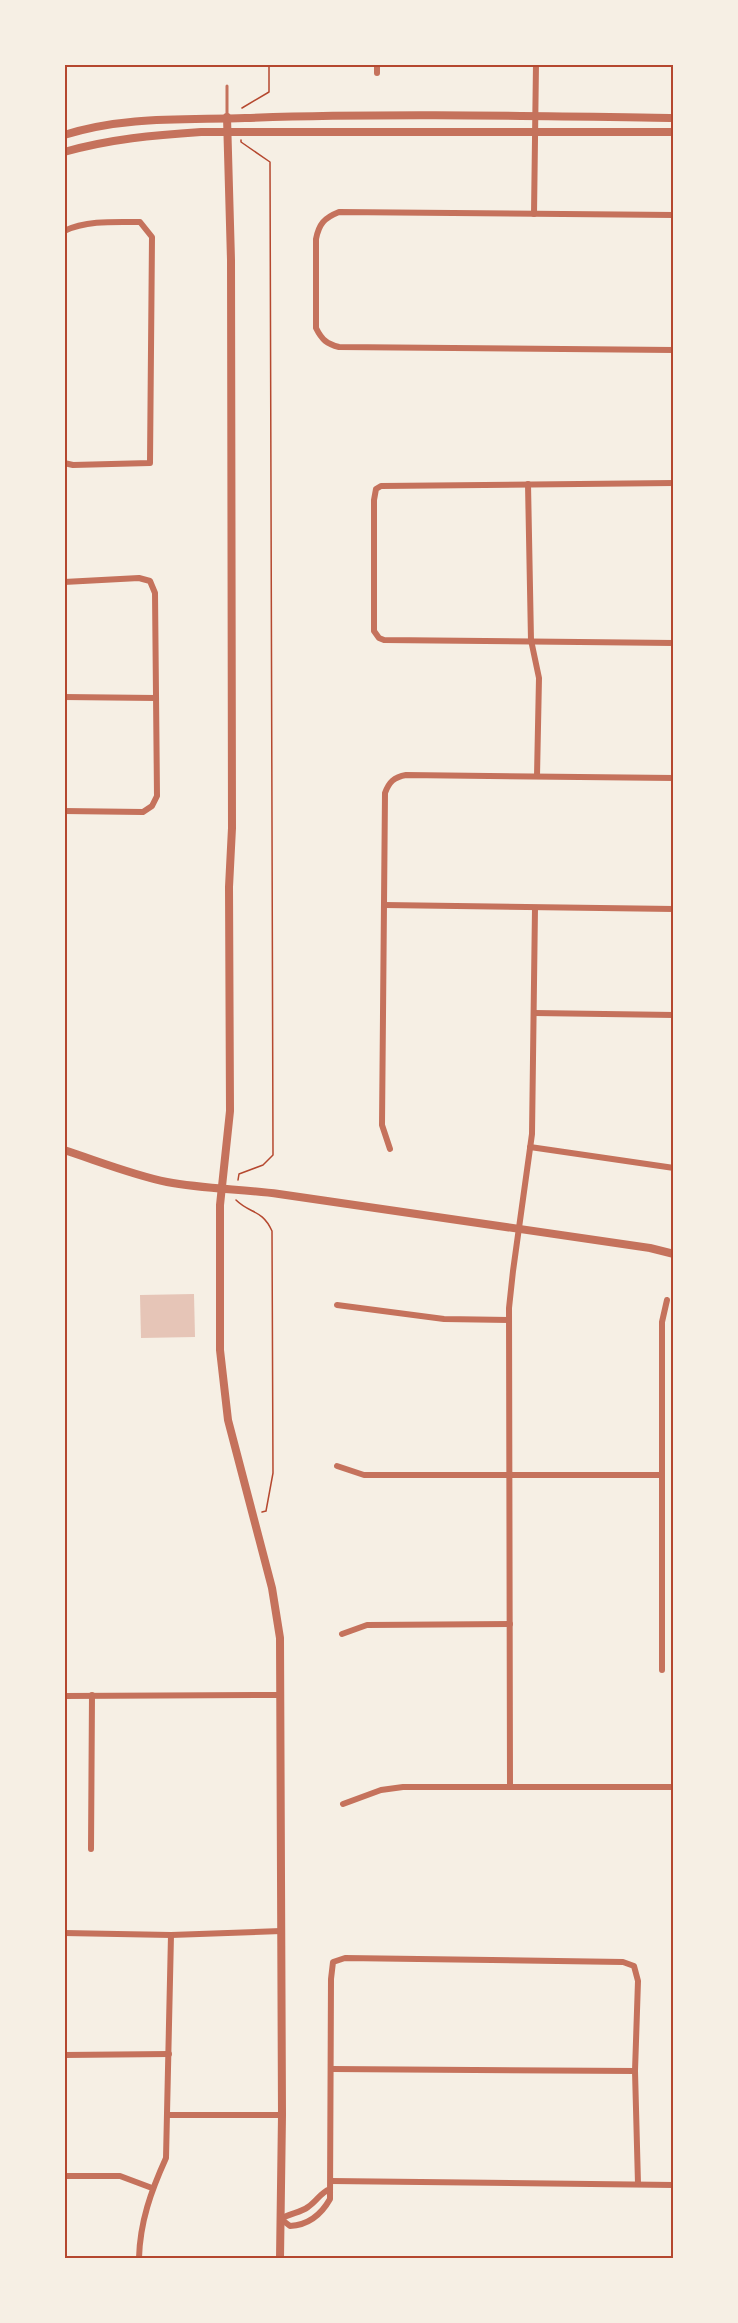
<svg xmlns="http://www.w3.org/2000/svg" width="738" height="2323" viewBox="0 0 738 2323" font-family="'PT Sans Narrow',sans-serif">
<style>
.building{fill:#e6c5b7}
.lines{fill:none;stroke-linecap:round;stroke-linejoin:round}
.path{stroke:#b5482f;stroke-width:1.5}
.service{stroke:#c5725c;stroke-width:3}
.minor{stroke:#c5725c;stroke-width:6}
.tertiary{stroke:#c5725c;stroke-width:8}
.neatline{fill:none;stroke:#b5482f;stroke-width:2}
</style>
<rect width="100%" height="100%" fill="#f6efe4"/>
<!-- building -->
<path class="building" d="M 194,1294 L 195,1337 L 141,1338 L 140,1295 Z"/>
<g class="lines">
<!-- path -->
<g class="path">
<path d="M 242,108 L 269,92 L 269,64"/>
<path d="M 238,1180 L 239,1174 L 263,1165 L 273,1155 L 270,162 L 241,142 L 241,140"/>
<path d="M 236,1200 C 250,1214 262,1209 272,1231 L 273,1473 L 266,1511 L 262,1512"/>
</g>
<!-- service -->
<path class="service" d="M 227,86 L 227,116"/>
<!-- minor -->
<g class="minor">
<path d="M 377,73 L 377,64"/>
<path d="M 534,214 L 536,64"/>
<path d="M 674,215 L 339,212 C 324,218 319,224 316,239 L 316,328 C 322,340 327,344 339,347 L 674,350"/>
<path d="M 64,231 C 87,220 116,222 140,222 L 152,237 L 150,463 L 73,465 L 64,463"/>
<path d="M 674,483 L 381,486 L 376,489 L 374,500 L 374,631 L 379,638 L 384,640 L 674,643"/>
<path d="M 528,484 L 531,640 L 539,678 L 537,776"/>
<path d="M 64,582 L 139,578 L 150,581 L 155,593 L 157,796 L 152,806 L 143,812 L 64,811"/>
<path d="M 64,697 L 156,698"/>
<path d="M 384,905 L 674,909"/>
<path d="M 534,1013 L 674,1015"/>
<path d="M 530,1147 L 674,1168"/>
<path d="M 390,1149 L 382,1125 L 385,793 C 389,782 394,777 406,775 L 674,778"/>
<path d="M 337,1305 L 444,1319 L 509,1320"/>
<path d="M 337,1466 L 364,1475 L 662,1475"/>
<path d="M 342,1634 L 367,1625 L 510,1624"/>
<path d="M 662,1670 L 662,1322 L 667,1300"/>
<path d="M 64,1696 L 280,1695"/>
<path d="M 510,1787 L 509,1308 L 513,1271 L 532,1134 L 535,908"/>
<path d="M 343,1804 L 381,1790 L 403,1787 L 674,1787"/>
<path d="M 91,1849 L 92,1695"/>
<path d="M 64,1933 L 171,1935 L 281,1931"/>
<path d="M 64,2055 L 169,2054"/>
<path d="M 331,2069 L 635,2071"/>
<path d="M 168,2115 L 282,2115"/>
<path d="M 64,2176 L 120,2176 L 152,2188"/>
<path d="M 331,2181 L 674,2185"/>
<path d="M 330,2189 C 320,2193 317,2201 308,2207 C 300,2213 290,2213 281,2219 L 290,2226 C 309,2225 321,2215 330,2199 L 331,1979 L 333,1962 L 345,1958 L 623,1962 L 634,1966 L 638,1981 L 635,2071 L 638,2184"/>
<path d="M 139,2258 C 140,2222 151,2191 166,2158 L 171,1935"/>
</g>
<!-- tertiary -->
<g class="tertiary">
<path d="M 227,117 L 231,260 L 232,828 L 229,887 L 230,1111 L 220,1205 L 220,1350 L 228,1420 L 272,1588 L 280,1638 L 282,2115 L 280,2258"/>
<path d="M 64,135 C 124,116 183,120 245,118 C 388,113 531,116 674,118"/>
<path d="M 64,152 C 110,139 154,135 201,132 L 674,132"/>
<path d="M 64,1150 C 98,1161 133,1175 167,1182 C 204,1189 242,1189 279,1194 L 650,1248 L 674,1254"/>
</g>
</g>
<!-- border -->
<rect width="738" height="2323" fill="none" stroke="#f6efe4" stroke-width="132"/>
<rect x="66" y="66" width="606" height="2191" class="neatline"/>
</svg>
